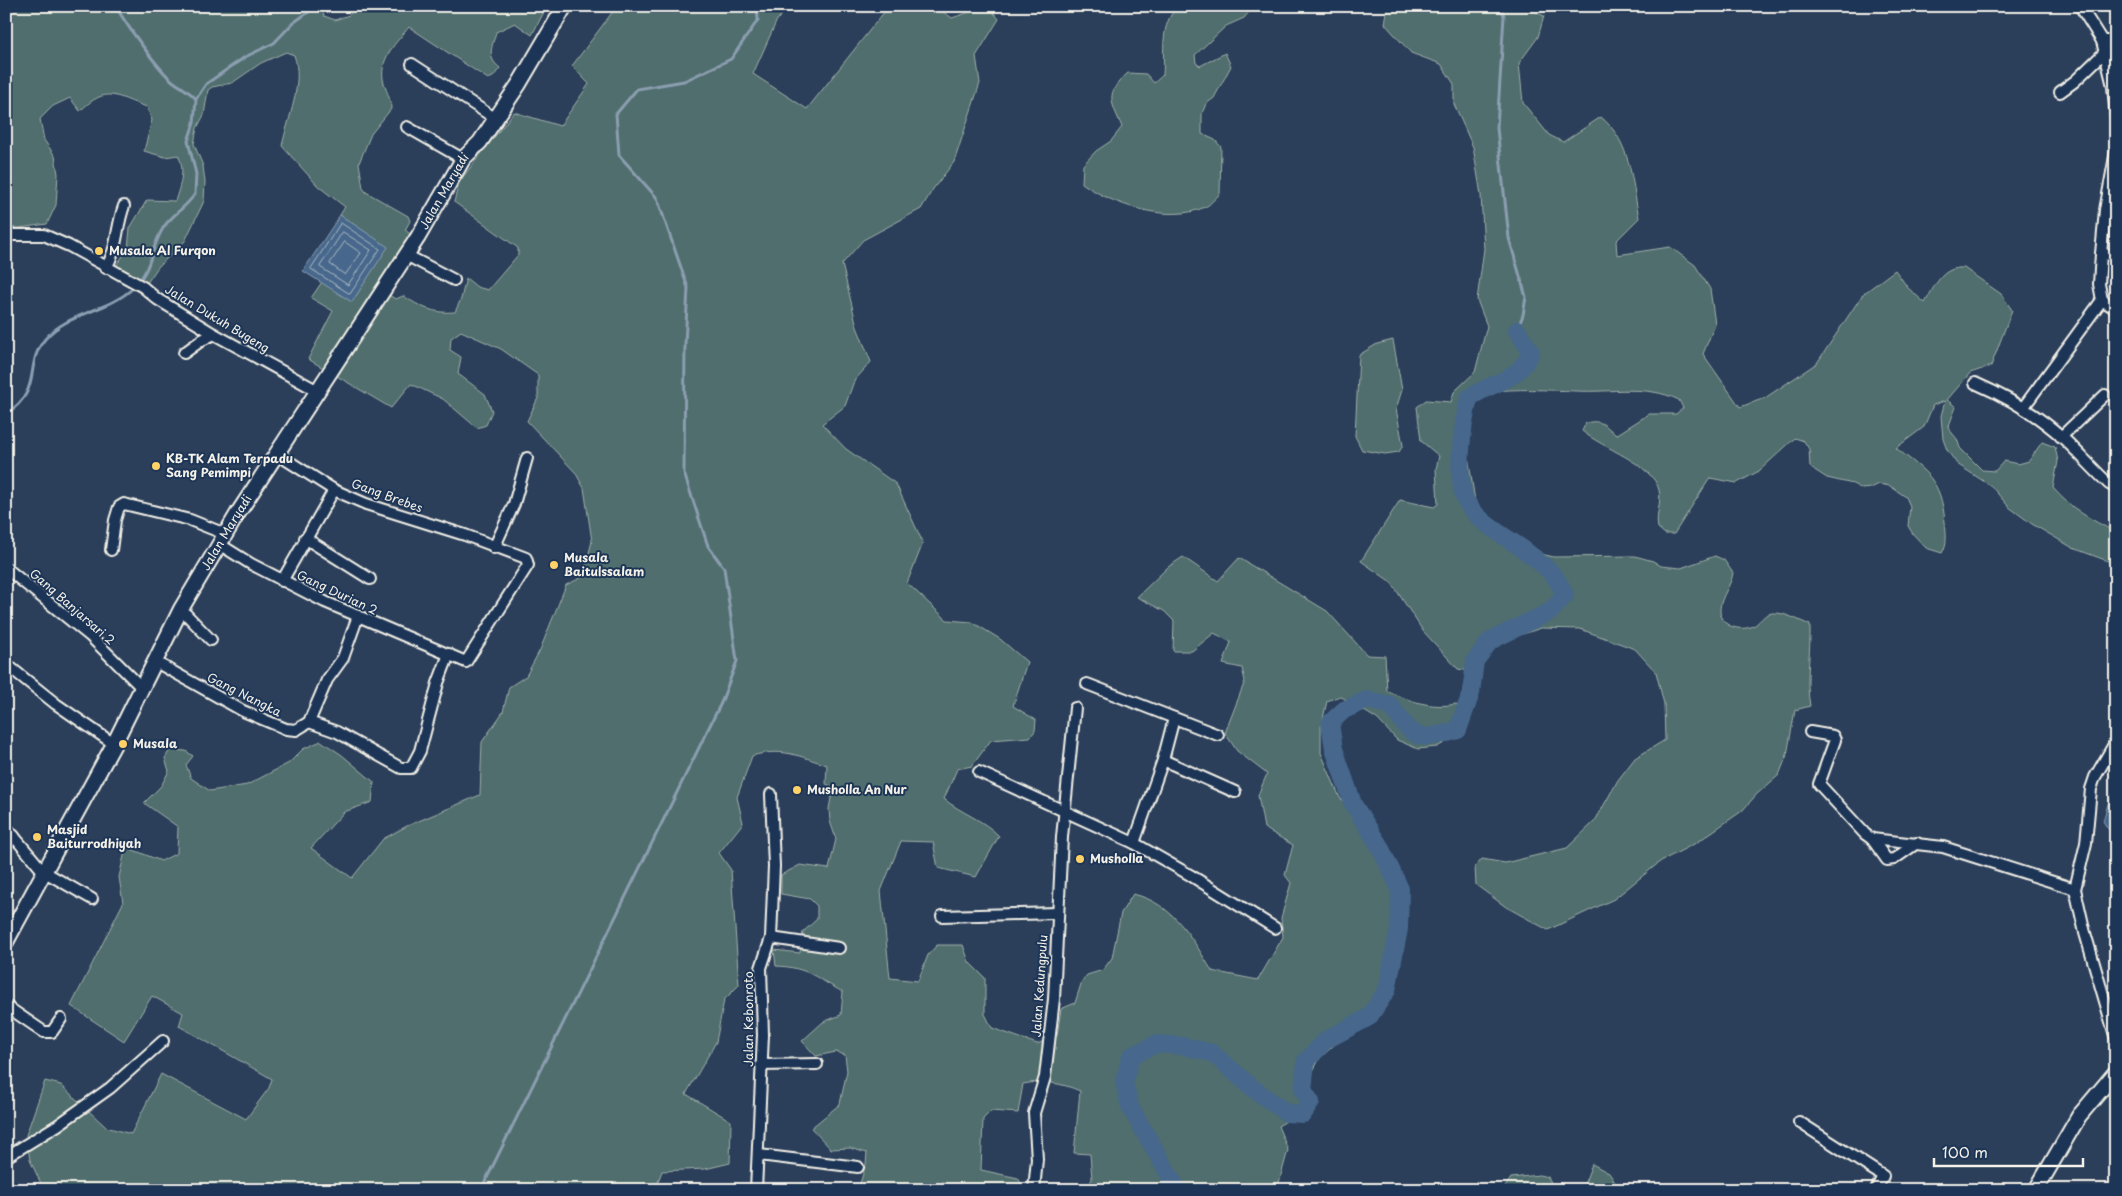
<svg xmlns="http://www.w3.org/2000/svg" width="2122" height="1196" viewBox="0 0 2122 1196" font-family="'Playpen Sans',sans-serif">
<style>
.green{fill:#506e6d;stroke:#a2b0aa}
.water{fill:#46678c;stroke:#8c9eb1}
.lines{fill:none;stroke-linecap:round;stroke-linejoin:round}
.shore{stroke:#aebac3;stroke-width:1}
.stream{stroke:#8c9eb1;stroke-width:3}
.river{stroke:#46678c;stroke-width:18}
.street-casing{stroke:#f4f1e8;stroke-width:14}
.secondary-casing{stroke:#f4f1e8;stroke-width:18}
.street{stroke:#1d3557;stroke-width:10}
.secondary{stroke:#1d3557;stroke-width:14}
.poi-dot{fill:#ffd166;stroke:#1d3557;stroke-width:2}
.labels{text-anchor:middle;stroke-width:4;stroke-linejoin:round;paint-order:stroke}
.street-label{font-size:12px;fill:#f4f1e8;stroke:#1d3557}
.poi-label{font-size:12px;font-weight:bold;fill:#f4f1e8;stroke:#1d3557;text-anchor:start}
</style>
<rect width="100%" height="100%" fill="#2b3f5b"/>
<filter id="ink" filterUnits="userSpaceOnUse"><feTurbulence type="fractalNoise" baseFrequency=".02" numOctaves="2"/><feDisplacementMap in="SourceGraphic" scale="10" xChannelSelector="R" yChannelSelector="G"/><feConvolveMatrix kernelMatrix="1 2 1 2 8 2 1 2 1" color-interpolation-filters="sRGB"/></filter>
<g filter="url(#ink)">
<!-- green -->
<g class="green">
<path d="M 6,6 L 321,6 L 324,16 L 335,20 L 349,15 L 358,6 L 547,6 L 532,35 L 515,23 L 496,32 C 492,48 486,57 500,68 L 493,77 L 488,79 L 409,27 C 397,42 380,57 383,79 C 385,90 391,97 391,109 L 371,134 L 359,163 L 363,188 L 366,192 L 408,216 L 410,221 L 405,230 L 422,243 L 397,281 L 390,296 L 396,299 L 403,296 C 421,307 433,314 455,312 L 461,299 L 466,278 L 477,287 L 488,290 L 518,255 L 518,248 L 454,202 L 459,182 L 514,112 L 560,126 L 589,84 L 572,66 L 614,10 L 631,6 L 790,6 L 777,20 L 753,74 L 807,109 L 889,6 L 935,6 L 952,18 L 988,6 L 999,19 L 976,56 L 980,83 L 954,162 L 933,189 L 921,209 L 863,240 L 842,264 L 857,327 L 871,362 L 854,381 L 845,406 L 822,424 L 846,449 L 896,484 L 923,543 L 907,583 L 947,620 L 972,622 L 1000,639 L 1027,662 L 1013,706 L 1036,720 L 1035,731 L 1030,737 L 991,740 L 972,766 L 957,769 L 944,799 C 961,813 984,820 999,836 L 976,877 L 938,868 L 933,842 L 901,841 L 881,891 L 890,978 L 918,981 L 928,955 L 937,945 L 963,945 L 969,962 L 985,978 L 985,1014 L 992,1028 L 1037,1044 L 1057,1036 L 1061,1009 L 1075,1003 L 1082,981 L 1087,975 L 1103,970 L 1112,958 L 1121,913 L 1133,894 C 1173,903 1192,938 1212,971 L 1258,980 L 1283,937 L 1281,918 L 1291,883 L 1285,875 L 1293,845 L 1264,828 L 1258,795 L 1267,774 L 1237,751 L 1225,733 L 1245,681 L 1242,668 L 1223,664 L 1231,642 L 1214,633 L 1192,651 L 1173,651 L 1174,621 L 1164,611 L 1137,597 L 1168,567 L 1183,557 L 1218,581 L 1239,558 L 1327,611 L 1367,655 L 1385,656 L 1387,691 C 1410,701 1431,709 1456,704 L 1466,712 L 1455,737 L 1437,747 L 1418,749 L 1397,740 L 1377,719 L 1340,696 L 1327,701 L 1321,727 L 1321,753 L 1340,798 L 1357,816 L 1373,823 L 1396,868 L 1404,898 L 1397,951 L 1388,992 L 1372,1018 L 1341,1039 L 1320,1058 L 1313,1071 L 1311,1090 L 1314,1103 L 1308,1116 L 1290,1119 L 1278,1126 L 1288,1150 L 1277,1190 L 1093,1190 L 1088,1186 L 1092,1179 L 1090,1154 L 1074,1153 L 1080,1091 C 1062,1083 1042,1080 1023,1084 L 1018,1113 L 991,1111 L 983,1119 L 981,1170 L 1018,1178 L 1022,1185 L 1021,1190 L 858,1190 L 866,1164 L 867,1153 L 850,1148 L 831,1149 L 811,1128 L 840,1104 L 847,1071 L 845,1055 L 836,1052 L 816,1056 L 802,1041 L 823,1022 L 841,1015 L 843,992 C 817,979 808,967 776,966 L 774,950 L 800,953 L 803,932 L 817,919 L 817,906 L 810,899 L 781,894 L 781,875 L 800,865 L 829,869 L 836,839 L 830,821 L 829,809 L 833,787 L 826,784 L 827,765 C 799,756 782,747 752,756 L 737,797 L 743,823 L 719,853 L 731,870 L 739,985 L 724,1000 L 716,1042 L 686,1094 L 731,1121 L 730,1163 L 705,1169 L 662,1171 L 655,1190 L 44,1190 L 30,1160 L 26,1135 L 45,1081 L 61,1085 L 106,1127 L 131,1134 L 161,1074 L 246,1119 L 269,1088 L 272,1079 L 179,1026 L 183,1013 L 152,996 L 124,1041 L 71,1006 L 123,903 L 119,877 L 126,847 L 161,861 L 177,853 L 178,827 L 144,803 L 161,786 L 169,771 L 165,758 L 170,750 L 186,751 L 193,756 L 186,765 L 191,778 L 210,791 L 247,785 L 289,763 L 303,749 L 321,741 L 342,755 L 374,782 L 372,802 L 344,812 L 311,848 L 352,878 L 383,839 L 407,826 L 480,795 L 482,742 L 503,712 L 509,687 L 526,676 L 540,650 L 566,585 L 583,577 L 592,541 L 584,488 L 575,472 L 527,421 L 538,398 L 538,375 L 501,349 L 461,331 L 451,338 L 450,350 L 461,357 L 458,374 L 485,394 L 492,411 L 486,425 L 477,428 L 443,399 L 411,384 L 391,408 L 308,359 L 333,311 L 311,298 L 322,282 L 352,302 L 387,247 L 340,215 L 345,207 L 318,186 L 282,146 C 288,118 304,83 294,55 L 286,52 L 261,63 L 232,83 L 212,87 L 208,90 L 204,115 L 197,128 L 194,144 L 203,166 L 205,182 L 204,201 L 185,241 L 158,267 L 140,293 L 109,275 L 128,249 L 130,228 L 147,200 L 175,201 C 180,186 186,170 178,155 L 165,157 L 144,151 L 152,120 L 147,107 C 115,97 108,84 80,111 L 70,98 L 53,106 L 40,119 L 44,140 L 55,156 L 58,174 L 56,205 L 47,224 L 19,228 L 6,227 Z"/>
<path d="M 1178,6 L 1254,6 L 1244,18 L 1226,26 L 1195,55 L 1196,63 L 1200,66 L 1225,53 L 1231,66 L 1214,98 L 1206,104 L 1202,113 L 1202,134 L 1215,140 L 1221,147 L 1220,194 C 1215,198 1210,205 1205,207 C 1169,224 1112,205 1082,183 L 1083,165 L 1096,151 L 1111,141 L 1122,127 C 1111,101 1104,94 1128,73 L 1146,74 L 1154,83 L 1163,75 C 1165,51 1159,25 1178,6 Z"/>
<path d="M 1388,6 L 1523,6 L 1544,16 L 1538,37 L 1519,63 L 1523,103 L 1549,135 L 1563,142 L 1601,117 C 1631,142 1632,181 1639,218 L 1616,241 L 1617,255 L 1670,247 L 1695,265 L 1710,289 L 1715,324 L 1703,354 L 1740,407 L 1765,398 L 1817,363 L 1863,294 L 1895,270 L 1908,288 L 1925,303 C 1934,287 1942,266 1964,268 L 2001,294 L 2012,310 L 1991,366 L 1970,373 L 1947,400 L 1956,407 L 1948,428 L 1957,439 L 1960,448 L 1982,470 L 1995,471 L 2004,461 L 2018,464 L 2029,461 L 2042,442 L 2055,447 L 2058,461 L 2053,488 C 2070,508 2091,520 2114,531 L 2116,534 L 2116,564 L 2073,548 L 2032,524 L 2009,507 L 1991,486 L 1957,464 L 1947,450 L 1943,439 L 1941,416 L 1945,401 L 1933,405 L 1924,427 L 1896,448 C 1927,473 1941,479 1945,522 C 1946,534 1948,543 1942,553 L 1926,548 L 1913,534 L 1908,526 L 1910,506 L 1906,497 L 1890,486 L 1879,484 L 1871,488 L 1862,489 L 1853,484 L 1827,478 L 1810,467 L 1809,449 L 1804,441 L 1795,438 L 1759,471 L 1737,483 L 1710,478 L 1674,534 L 1665,534 L 1658,528 C 1655,515 1662,503 1659,490 C 1653,464 1602,448 1582,431 L 1586,423 C 1601,419 1605,425 1616,435 L 1649,414 L 1676,414 L 1683,408 L 1679,400 C 1646,384 1612,393 1576,391 C 1546,390 1517,388 1487,392 L 1475,405 L 1467,449 L 1475,501 L 1493,522 L 1545,555 L 1554,557 L 1635,556 L 1653,561 L 1661,566 L 1681,568 L 1715,556 L 1724,560 L 1733,573 C 1731,586 1721,596 1720,609 C 1719,626 1738,631 1751,627 C 1760,624 1763,613 1773,613 C 1784,612 1800,621 1810,625 C 1811,652 1805,679 1810,706 L 1795,710 L 1787,755 L 1779,775 L 1757,794 L 1742,811 L 1696,843 L 1661,861 L 1614,899 L 1548,930 L 1506,907 L 1476,885 L 1475,867 L 1482,859 L 1505,863 L 1567,848 L 1595,821 L 1618,780 L 1635,758 L 1665,740 L 1664,704 L 1656,672 L 1635,649 L 1580,629 L 1541,628 L 1493,644 L 1476,672 L 1458,669 L 1423,631 L 1391,582 L 1361,561 L 1400,500 L 1434,507 L 1438,504 L 1436,469 L 1439,456 L 1421,441 L 1417,407 L 1426,400 L 1451,402 L 1454,392 L 1475,372 L 1487,326 L 1477,300 L 1484,249 L 1481,195 L 1473,147 L 1454,104 L 1454,84 L 1441,64 L 1411,53 L 1385,24 Z"/>
<path d="M 1393,340 L 1402,390 L 1396,409 L 1403,445 L 1399,452 L 1385,454 L 1362,450 L 1355,436 L 1359,355 L 1377,344 Z"/>
<path d="M 1592,1164 L 1609,1173 L 1620,1190 L 1582,1190 Z"/>
<path d="M 1539,1175 L 1548,1177 L 1555,1190 L 1503,1190 L 1511,1178 Z"/>
</g>
<!-- water -->
<g class="water">
<path d="M 340,215 L 388,247 L 352,302 L 303,271 Z"/>
<path d="M 2116,787 L 2116,834 L 2108,829 L 2103,821 L 2108,804 Z"/>
</g>
<g class="lines">
<!-- shore -->
<g class="shore">
<path d="M 341,223 L 380,249 L 350,294 L 311,269 Z"/>
<path d="M 343,232 L 371,250 L 348,285 L 320,267 Z"/>
<path d="M 345,242 L 361,253 L 345,275 L 330,264 Z"/>
</g>
<!-- stream -->
<g class="stream">
<path d="M 116,6 C 124,22 160,72 174,82 C 182,88 189,91 196,99"/>
<path d="M 1501,6 L 1504,16 L 1497,128 L 1509,238 L 1526,297 L 1523,315 L 1517,330"/>
<path d="M 196,99 L 206,84 L 245,57 L 274,43 L 293,23 L 317,6"/>
<path d="M 6,414 C 44,389 23,366 45,339 C 68,312 108,312 133,288 C 154,268 150,244 166,224 C 175,213 187,206 195,194 L 196,174 L 188,141 L 194,123 L 196,99"/>
<path d="M 943,1183 L 945,1190"/>
<path d="M 481,1190 L 721,703 L 737,661 L 724,568 L 708,546 L 684,473 L 685,344 L 688,288 L 657,198 L 619,155 L 616,114 L 637,89 L 684,81 L 731,59 L 758,20 L 757,6"/>
</g>
<!-- river -->
<path class="river" d="M 1178,1190 L 1130,1107 L 1124,1082 L 1131,1056 L 1156,1044 L 1183,1046 L 1212,1053 L 1254,1089 L 1287,1113 L 1303,1114 L 1311,1102 L 1303,1090 L 1306,1061 L 1326,1040 L 1369,1017 L 1387,990 L 1399,929 L 1400,889 L 1379,845 L 1353,804 L 1334,749 L 1330,723 L 1344,710 L 1367,700 L 1390,705 C 1415,739 1416,742 1458,730 L 1471,693 L 1475,661 L 1490,641 L 1551,611 L 1565,595 C 1555,573 1547,568 1528,553 C 1509,538 1483,526 1469,506 C 1453,484 1463,423 1469,398 C 1495,380 1517,383 1531,352 L 1517,330"/>
<!-- street casing -->
<g class="street-casing">
<g id="street">
<path d="M 2080,6 L 2102,41 L 2113,86 L 2116,119"/>
<path d="M 2102,41 L 2116,41"/>
<path d="M 412,64 L 496,119"/>
<path d="M 2060,92 L 2075,81 L 2105,52"/>
<path d="M 407,127 L 463,159"/>
<path d="M 6,235 L 44,235 L 69,246 L 143,287 L 157,299 L 214,334 L 316,390"/>
<path d="M 2101,254 L 2105,210 L 2116,151"/>
<path d="M 406,255 L 454,280"/>
<path d="M 106,268 C 118,248 116,227 124,206"/>
<path d="M 2102,300 L 2099,284 L 2101,254 L 2116,255"/>
<path d="M 184,353 L 202,340 L 214,334"/>
<path d="M 1975,383 C 2007,397 2037,414 2063,438 C 2079,453 2093,469 2109,484 L 2116,488"/>
<path d="M 2023,408 L 2102,300 L 2116,309"/>
<path d="M 2061,437 L 2105,395"/>
<path d="M 305,538 L 370,579"/>
<path d="M 219,544 L 251,564 L 325,602 L 466,662 L 528,565 L 526,558 L 465,535 L 366,504 L 334,490 L 277,454"/>
<path d="M 494,548 L 514,504 L 527,458"/>
<path d="M 111,550 L 115,520 L 119,507 L 124,504 L 190,520 L 225,534"/>
<path d="M 6,568 L 90,636 L 141,687"/>
<path d="M 282,581 L 334,490"/>
<path d="M 181,609 L 211,640"/>
<path d="M 154,661 L 243,711 L 286,729 L 296,730 L 309,722 L 327,680 L 343,658 L 358,616"/>
<path d="M 6,664 L 56,704 L 114,744"/>
<path d="M 1087,684 L 1218,735"/>
<path d="M 309,722 L 337,732 L 401,768 L 411,768 L 420,751 L 438,683 L 449,654"/>
<path d="M 1810,732 L 1833,736 L 1835,740 L 1819,784 L 1865,834 L 1872,839 L 1943,847 L 2075,889"/>
<path d="M 2116,741 L 2095,777 L 2091,789 L 2086,843 L 2075,889 L 2085,933 L 2116,1039"/>
<path d="M 1163,760 L 1235,792"/>
<path d="M 979,772 L 1134,843 L 1190,875 L 1275,928"/>
<path d="M 6,827 L 43,871 L 92,899"/>
<path d="M 1872,839 L 1887,860 L 1894,859 L 1917,843"/>
<path d="M 1134,843 L 1163,760 L 1174,718"/>
<path d="M 6,845 L 14,836"/>
<path d="M 942,916 L 1057,913"/>
<path d="M 771,938 L 839,948"/>
<path d="M 6,1006 L 44,1032 L 52,1032 L 61,1019"/>
<path d="M 761,1065 L 817,1064"/>
<path d="M 1799,1122 L 1883,1176 L 1876,1190"/>
<path d="M 759,1155 L 858,1167"/>
<path d="M 6,1157 L 58,1125 L 110,1088 L 163,1041"/>
<path d="M 756,1190 L 763,1035 L 761,968 L 771,938 L 774,866 L 771,794"/>
<path d="M 1034,1190 L 1037,1159 L 1034,1113 L 1045,1077 L 1054,999 L 1062,837 L 1075,708"/>
</g>
</g>
<!-- secondary casing -->
<g class="secondary-casing">
<g id="secondary">
<path id="s1" d="M 6,942 L 114,744 L 181,609 L 238,513 L 418,237 L 463,159 L 480,142 L 519,84 L 565,6"/>
<path d="M 2036,1190 L 2079,1116 L 2116,1072"/>
</g>
</g>
<!-- street -->
<use href="#street" class="street"/>
<!-- secondary -->
<use href="#secondary" class="secondary"/>
</g>
</g>
<!-- markers -->
<g class="poi-dot">
<circle cx="99" cy="251" r="5"/>
<circle cx="156" cy="466" r="5"/>
<circle cx="554" cy="565" r="5"/>
<circle cx="123" cy="744" r="5"/>
<circle cx="797" cy="790" r="5"/>
<circle cx="37" cy="837" r="5"/>
<circle cx="1080" cy="859" r="5"/>
</g>
<g class="labels">
<!-- street labels -->
<g class="street-label">
<text dy="4" stroke="none"><textPath href="#s1" startOffset="870">Jalan Maryadi</textPath></text>
<text transform="translate(217 319) rotate(31)" y="4">Jalan Dukuh Bugeng</text>
<text transform="translate(387 496) rotate(20)" y="4">Gang Brebes</text>
<text dy="4" stroke="none"><textPath href="#s1" startOffset="465">Jalan Maryadi</textPath></text>
<text transform="translate(337 593) rotate(25)" y="4">Gang Durian 2</text>
<text transform="translate(72 607) rotate(41)" y="4">Gang Banjarsari 2</text>
<text transform="translate(244 695) rotate(27)" y="4">Gang Nangka</text>
<text transform="translate(1040 986) rotate(-86)" y="4">Jalan Kedungpulu</text>
<text transform="translate(749 1019) rotate(-90)" y="4">Jalan Kebonroto</text>
</g>
<!-- poi labels -->
<g class="poi-label">
<text x="109" y="255">Musala Al Furqon</text>
<text x="166" y="463">KB-TK Alam Terpadu<tspan x="166" dy="14">Sang Pemimpi</tspan></text>
<text x="564" y="562">Musala<tspan x="564" dy="14">Baitulssalam</tspan></text>
<text x="133" y="748">Musala</text>
<text x="807" y="794">Musholla An Nur</text>
<text x="47" y="834">Masjid<tspan x="47" dy="14">Baiturrodhiyah</tspan></text>
<text x="1090" y="863">Musholla</text>
</g>
</g>
<!-- margin -->
<rect width="2122" height="1196" fill="none" stroke="#1d3557" stroke-width="25"/>
<rect x="12" y="12" width="2097" height="1171" fill="none" stroke="#f4f1e8" stroke-width="2" filter="url(#ink)"/>
<!-- scale -->
<path d="M1934 1158v8h149v-8" fill="none" stroke="#f4f1e8" stroke-width="2.5"/>
<text x="1942" y="1158" font-size="15" fill="#f4f1e8" stroke="#1d3557" stroke-width="4" paint-order="stroke">100 m</text>
</svg>
